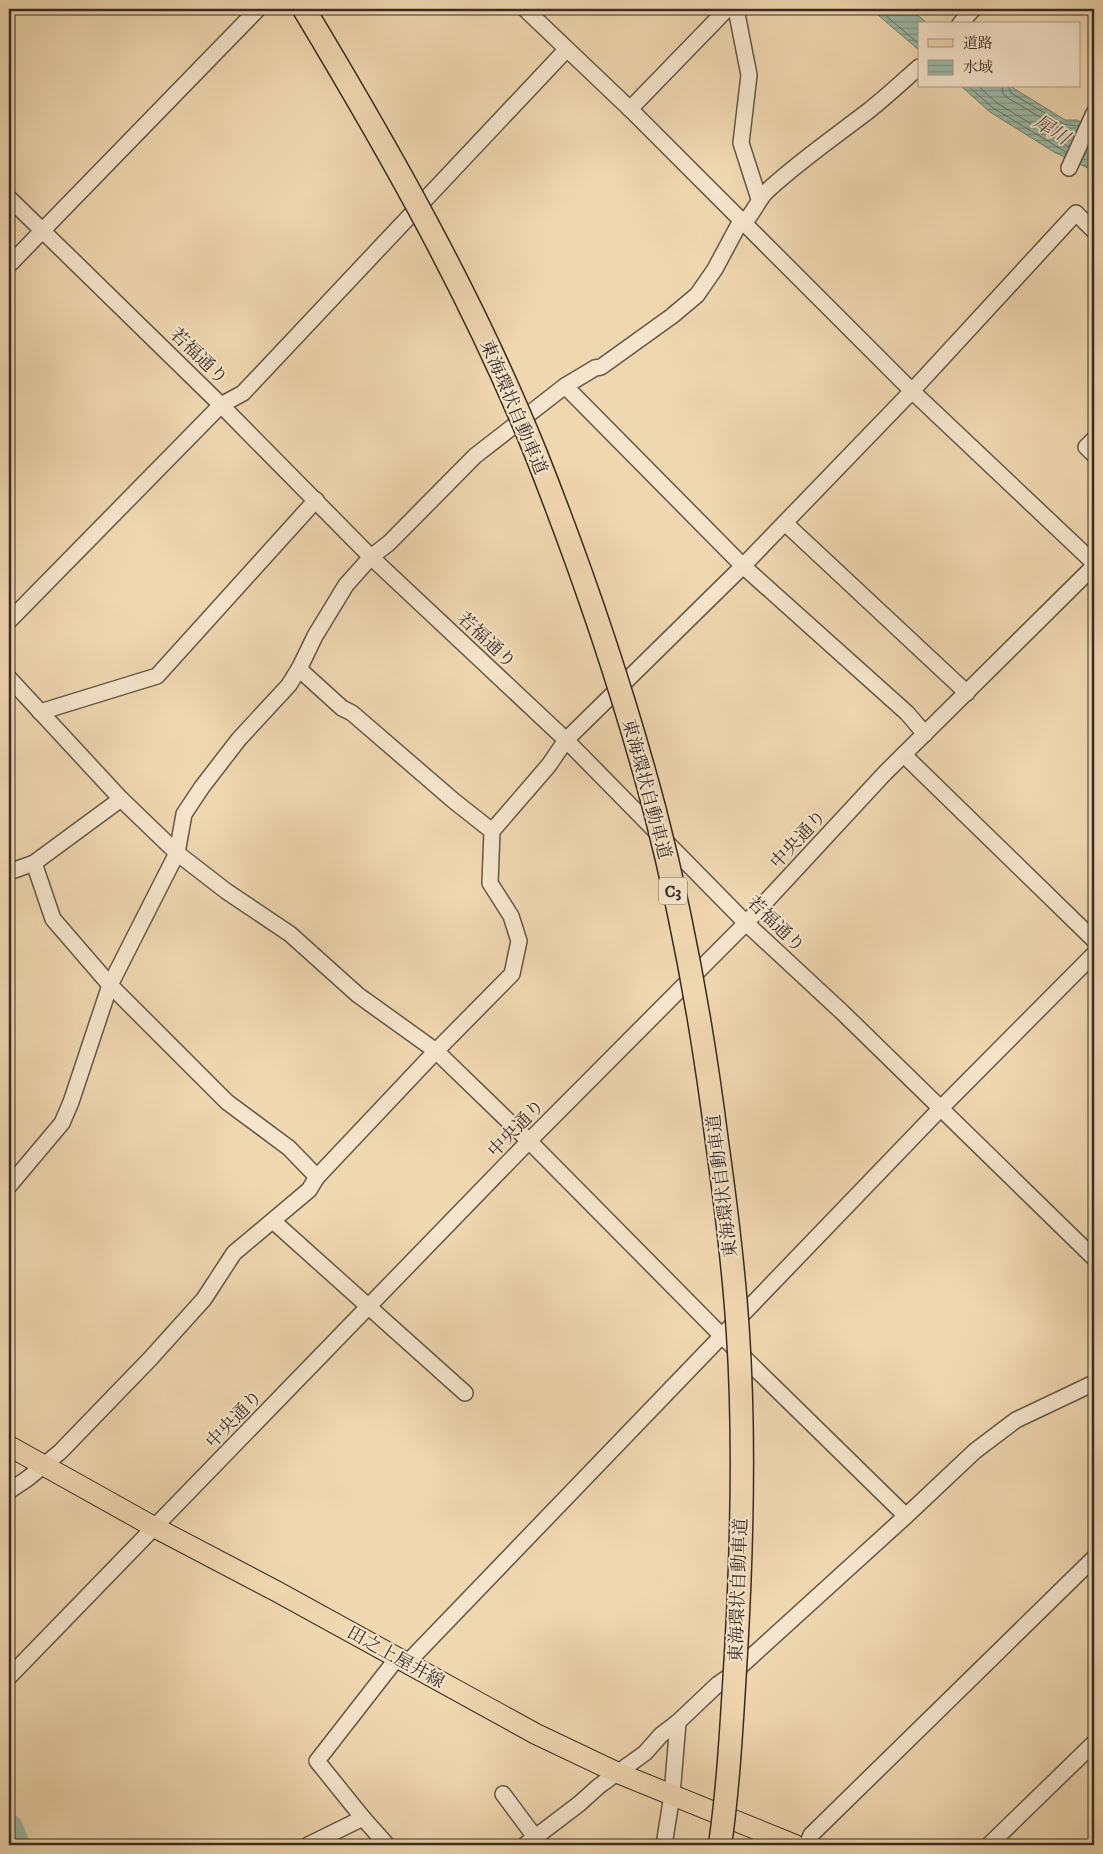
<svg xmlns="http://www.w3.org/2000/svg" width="1103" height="1854" viewBox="0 0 1103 1854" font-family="'IM FELL DW Pica','Noto Serif JP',serif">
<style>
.water{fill:url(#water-rules);stroke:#738172}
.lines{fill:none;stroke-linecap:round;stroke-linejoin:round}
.shore{stroke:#697365;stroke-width:1}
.river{stroke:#9bbaa6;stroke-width:28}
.minor-casing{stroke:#655747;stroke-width:18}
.major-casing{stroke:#372c24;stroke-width:22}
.minor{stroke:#f5e5cc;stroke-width:15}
.major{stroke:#efd7b0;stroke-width:20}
.highway-bridge-casing{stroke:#372c24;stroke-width:25;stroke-linecap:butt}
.highway-bridge{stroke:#efd7b0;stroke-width:22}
.labels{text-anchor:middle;stroke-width:4;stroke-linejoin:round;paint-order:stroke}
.shield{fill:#f5e5cc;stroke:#706456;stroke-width:1}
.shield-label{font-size:16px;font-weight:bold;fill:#372c24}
.street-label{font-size:18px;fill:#372c24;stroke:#f5e5cc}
.water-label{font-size:19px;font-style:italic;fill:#505044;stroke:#f5e5cc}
</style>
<defs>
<pattern id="water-rules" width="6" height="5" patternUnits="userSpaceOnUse" patternTransform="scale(1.25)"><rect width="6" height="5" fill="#9bbaa6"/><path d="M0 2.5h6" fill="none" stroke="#7f9787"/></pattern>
</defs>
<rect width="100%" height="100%" fill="#efd7b0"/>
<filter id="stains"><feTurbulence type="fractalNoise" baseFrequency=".004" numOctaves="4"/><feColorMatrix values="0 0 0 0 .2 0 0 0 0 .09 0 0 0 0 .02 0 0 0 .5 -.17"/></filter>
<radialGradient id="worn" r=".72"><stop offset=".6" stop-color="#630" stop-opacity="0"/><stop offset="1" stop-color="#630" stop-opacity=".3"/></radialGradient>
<!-- water -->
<g class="water">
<path d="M 871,9 L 911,9 L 928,24 L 919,24 L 919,50 Z"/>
<path d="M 961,86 L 1010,86 L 1065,120 L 1077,120 L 1094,129 L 1094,171 L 1054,152 L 990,112 Z"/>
</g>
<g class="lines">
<!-- shore -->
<g class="shore">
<path d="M 878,9 L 919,44"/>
<path d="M 968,86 L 993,108 L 1066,152"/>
<path d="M 978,86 L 997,103 L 1069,147"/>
<path d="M 1002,86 L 1003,94 L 1008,98 L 1060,129 L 1076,132"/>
<path d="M 1008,86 L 1011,93 L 1063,124 L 1078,126"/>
</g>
<!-- river -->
<path class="river" d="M 9,1828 L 16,1845"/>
<!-- minor casing -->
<g class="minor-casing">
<g id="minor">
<path d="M 525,9 L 630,109 L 912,391 L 1094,563"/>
<path d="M 736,9 L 749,75 L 741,143 L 759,199"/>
<path d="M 960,24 L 973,9"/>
<path d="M 630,109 L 727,9"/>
<path d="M 1069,168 L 1094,113"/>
<path d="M 9,198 L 221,405 L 371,557 L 566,740 L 746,923 L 842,1012 L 1094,1258"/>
<path d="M 9,265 L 258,9"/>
<path d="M 565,386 L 743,566 L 907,713 L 925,734"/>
<path d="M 1094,439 L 1086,447 L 1094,455"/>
<path d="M 785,523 L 967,693"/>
<path d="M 9,621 L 221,405 L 243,393 L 566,50"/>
<path d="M 299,669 L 342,708 L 352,713 L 454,801 L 492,831"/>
<path d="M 9,678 L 121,799 L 177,853 L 226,891 L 290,934 L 358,995 L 436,1051 L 529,1141 L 722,1336 L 906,1516"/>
<path d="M 40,712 L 157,676 L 316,500"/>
<path d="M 904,755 L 1094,940"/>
<path d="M 34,863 L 53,919 L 110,985 L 227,1102 L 289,1148 L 317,1177"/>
<path d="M 9,872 L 34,863 L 121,799"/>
<path d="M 9,1186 L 62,1123 L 71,1102 L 110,985 L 177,853 L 184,814 L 202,787 L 239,739 L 289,685 L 300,667 L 315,636 L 346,585 L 371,557 L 389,543 L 475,456 L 565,386 L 595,368 L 601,367 L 672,316 L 697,295 L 715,269 L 738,226 C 751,221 757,200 767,191 C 798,162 833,138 867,112 C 885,98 902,82 919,67"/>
<path d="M 273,1221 L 465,1393"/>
<path d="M 9,1491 L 27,1479 L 60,1452 L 150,1359 L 204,1299 L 234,1253 L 309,1190 L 317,1177 L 436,1051 L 512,974 L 519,941 L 511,916 L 490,883 L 492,831 L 549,765 L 566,740 L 743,566 L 912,391 L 1076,213 L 1094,231"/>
<path d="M 407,1663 L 941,1108 L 1094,954"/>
<path d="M 9,1677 L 529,1141 L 746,923 L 885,773 L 1094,566"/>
<path d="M 503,1794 L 535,1837"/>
<path d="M 363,1818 L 387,1845"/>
<path d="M 308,1845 L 363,1818 L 317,1761 L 398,1657"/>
<path d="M 525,1845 L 579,1804 L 599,1786 L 645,1753 L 661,1735 L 678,1722 L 717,1685 L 730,1676 L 906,1516 L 975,1451 L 1016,1420 L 1094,1383"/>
<path d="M 664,1845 L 672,1795 L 678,1722"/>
<path d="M 807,1845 L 811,1835 L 1094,1558"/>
<path d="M 989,1845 L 1094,1743"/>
</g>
</g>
<!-- major casing -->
<g class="major-casing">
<path id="major" d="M 9,1446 L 154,1527 L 276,1591 L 536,1734 L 618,1773 L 795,1845"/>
</g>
<!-- minor -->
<use href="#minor" class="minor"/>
<!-- major -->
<use href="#major" class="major"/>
<!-- highway-bridge casing -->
<g class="highway-bridge-casing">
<path id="highway-bridge" d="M 304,9 C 390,152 473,298 536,454 C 582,570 623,690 655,811 C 683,919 703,1031 717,1142 C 726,1206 734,1270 738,1334 C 745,1440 742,1547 736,1653 C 732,1717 729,1782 720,1845"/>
</g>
<!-- highway-bridge -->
<use href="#highway-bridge" class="highway-bridge"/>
</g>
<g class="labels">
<!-- shield labels -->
<rect class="shield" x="659" y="877.5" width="28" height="27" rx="4"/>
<g class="shield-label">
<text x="673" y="897">C3</text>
</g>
<!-- street labels -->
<g class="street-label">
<text transform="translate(199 356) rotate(44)" y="6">若福通り</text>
<text transform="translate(514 407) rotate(67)" y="6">東海環状自動車道</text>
<text transform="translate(487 640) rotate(43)" y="6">若福通り</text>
<text transform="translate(647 789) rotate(75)" y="6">東海環状自動車道</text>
<text transform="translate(798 839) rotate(-47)" y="6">中央通り</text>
<text transform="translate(776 924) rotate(44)" y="6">若福通り</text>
<text transform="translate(516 1128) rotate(-46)" y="6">中央通り</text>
<text transform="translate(722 1186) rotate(-97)" y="6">東海環状自動車道</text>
<text transform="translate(234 1419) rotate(-46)" y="6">中央通り</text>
<text transform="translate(738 1590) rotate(-88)" y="6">東海環状自動車道</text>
<text transform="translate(396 1657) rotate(29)" y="6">田之上屋井線</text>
</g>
<!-- water labels -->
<g class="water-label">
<text transform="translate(1052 129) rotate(32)" y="7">犀川</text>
</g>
</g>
<!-- margin -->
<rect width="1103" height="1854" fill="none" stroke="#efd7b0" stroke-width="30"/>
<rect x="10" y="10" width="1083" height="1834" fill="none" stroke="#372c24" stroke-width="2.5"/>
<rect x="15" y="15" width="1073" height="1824" fill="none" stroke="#372c24"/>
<!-- legend -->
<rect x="918" y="22" width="162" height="65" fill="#f5e5cc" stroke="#a99b89"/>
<rect x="928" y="39" width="25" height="8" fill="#efd7b0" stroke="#a99b89"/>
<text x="963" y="48" font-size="15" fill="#372c24">道路</text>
<rect x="928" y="60" width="25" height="15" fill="url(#water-rules)" stroke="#a99b89"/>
<text x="963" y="72" font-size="15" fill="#372c24">水域</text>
<rect width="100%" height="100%" filter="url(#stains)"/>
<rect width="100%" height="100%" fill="url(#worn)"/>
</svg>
